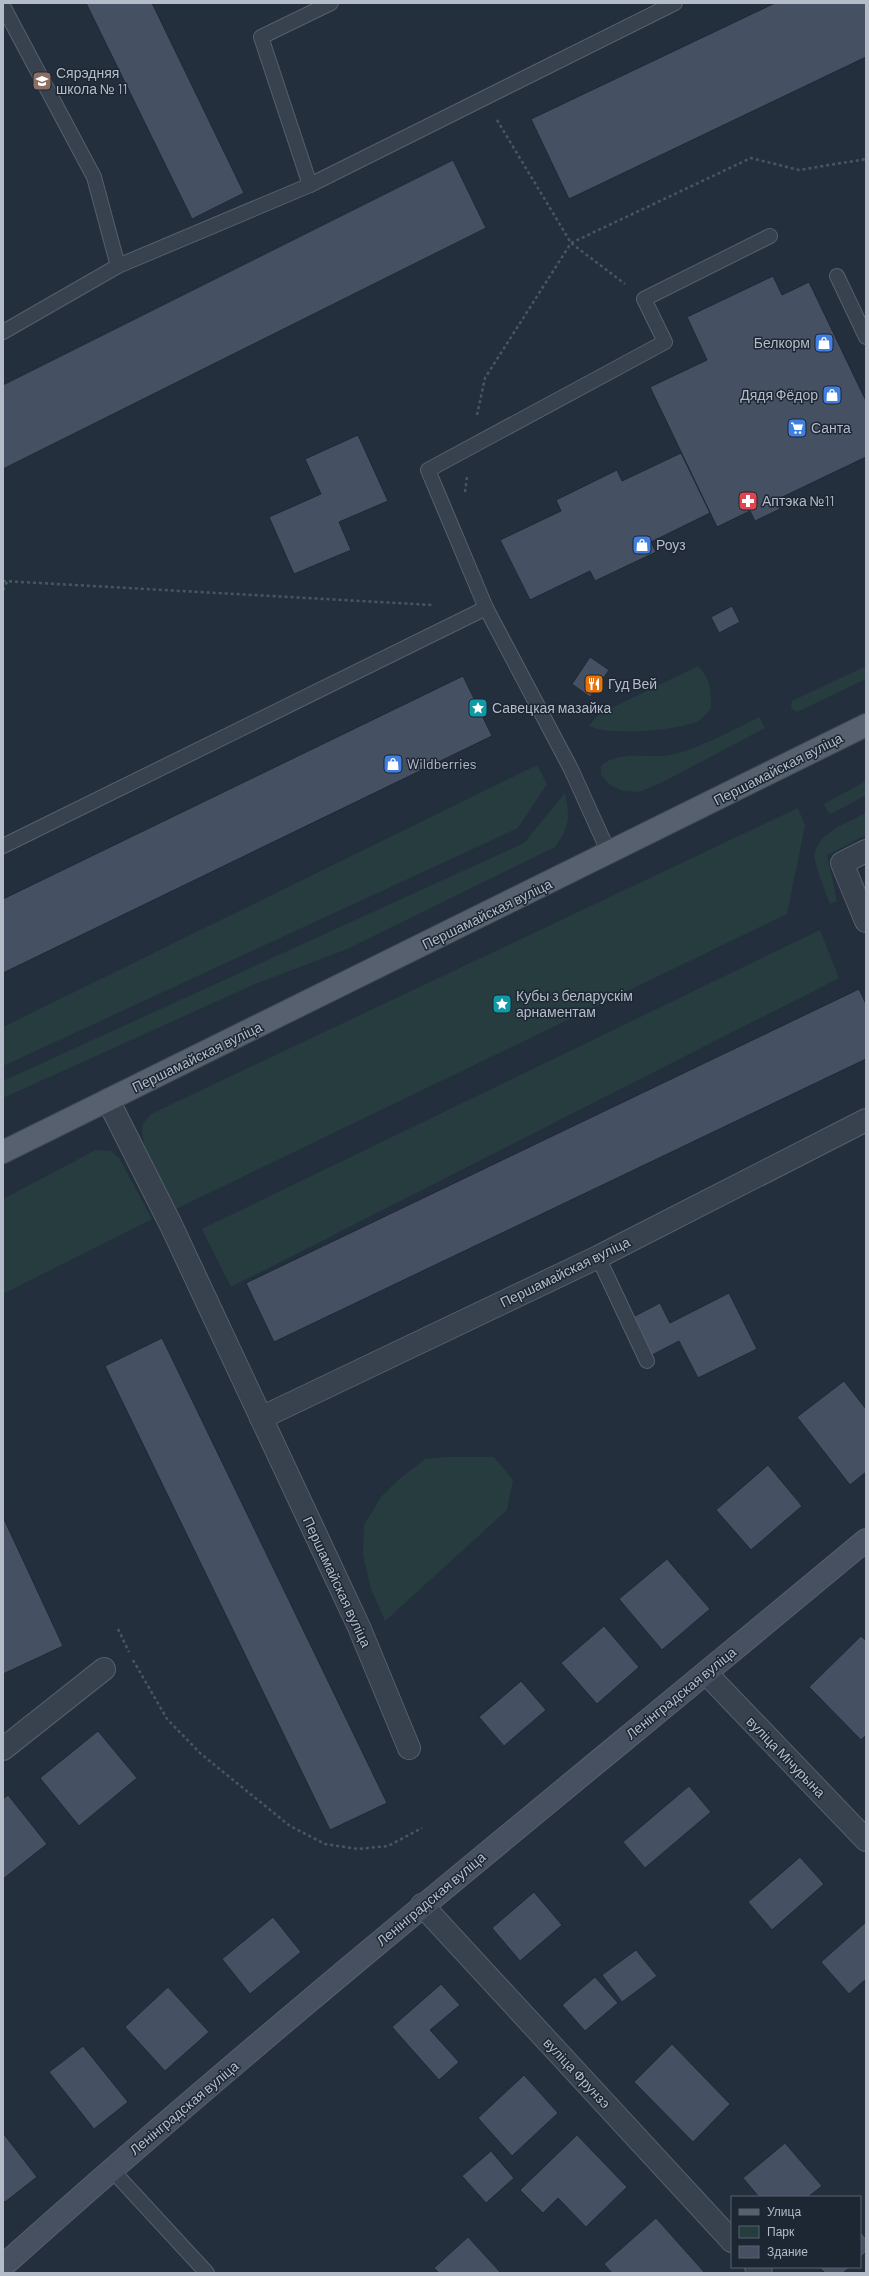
<svg xmlns="http://www.w3.org/2000/svg" width="869" height="2276" viewBox="0 0 869 2276" font-family="Barlow,sans-serif">
<style>
.green{fill:#263c3f}
.building{fill:#455162;stroke:#1f2835}
.lines{fill:none;stroke-linecap:round;stroke-linejoin:round}
.lane-casing{stroke:#565f6c;stroke-width:16}
.street-casing{stroke:#565f6c;stroke-width:24}
.secondary-casing{stroke:#565f6c;stroke-width:24}
.primary-casing{stroke:#414a57;stroke-width:24}
.path{stroke:#44595c;stroke-width:2.5;stroke-dasharray:3 3;stroke-linecap:butt}
.lane{stroke:#38414e;stroke-width:14}
.street{stroke:#38414e;stroke-width:22}
.secondary{stroke:#465061;stroke-width:22}
.primary{stroke:#56606e;stroke-width:22}
.labels{text-anchor:middle;stroke-width:3;stroke-linejoin:round;paint-order:stroke}
.poi-label{font-size:14px;fill:#b4bcc9;stroke:#1d2633;text-anchor:start}
.street-label{font-size:14px;fill:#b4bcc9;stroke:#1d2633}
</style>
<rect width="100%" height="100%" fill="#242f3e"/>
<!-- green -->
<g class="green">
<path d="M 698,666 C 711,680 711,689 711,708 C 708,712 703,718 698,721 C 676,731 611,736 589,726 L 599,714 Z"/>
<path d="M 866,666 L 866,679 L 797,712 L 791,708 L 792,701 Z"/>
<path d="M 759,717 L 765,728 L 663,782 L 639,792 L 623,791 L 610,785 L 601,775 L 601,766 C 620,749 652,760 675,754 C 704,746 733,730 759,717 Z"/>
<path d="M 537,765 L 547,784 L 518,828 L 3,1066 L 3,1027 Z"/>
<path d="M 866,781 L 866,795 L 831,814 L 827,811 L 824,804 Z"/>
<path d="M 565,793 C 570,818 570,826 555,847 L 347,949 L 255,984 L 3,1098 L 3,1081 L 524,843 Z"/>
<path d="M 798,808 L 805,825 L 787,914 L 176,1209 C 167,1191 136,1142 143,1124 C 145,1120 149,1117 151,1114 Z"/>
<path d="M 866,813 L 866,835 L 827,855 L 837,901 L 830,904 C 825,890 818,874 815,860 C 811,835 849,822 866,813 Z"/>
<path d="M 820,930 L 839,978 L 231,1287 L 202,1229 Z"/>
<path d="M 96,1150 L 111,1151 L 119,1158 L 152,1219 L 3,1294 L 3,1199 Z"/>
<path d="M 447,1457 L 494,1457 L 513,1480 L 507,1510 L 385,1621 L 371,1589 L 363,1555 L 364,1525 L 381,1497 L 398,1480 L 425,1459 Z"/>
</g>
<!-- building -->
<g class="building">
<path d="M 86,3 L 152,3 L 244,193 L 192,219 Z"/>
<path d="M 775,3 L 866,3 L 866,57 L 569,199 L 531,119 Z"/>
<path d="M 453,160 L 486,228 L 3,469 L 3,385 Z"/>
<path d="M 773,276 L 782,295 L 809,282 L 866,401 L 866,457 L 776,500 L 780,509 L 755,521 L 750,511 L 717,527 L 650,387 L 707,360 L 687,317 Z"/>
<path d="M 358,435 L 388,501 L 339,522 L 351,550 L 294,574 L 269,517 L 321,494 L 305,459 Z"/>
<path d="M 681,453 L 710,513 L 651,542 L 656,552 L 595,581 L 590,571 L 530,600 L 500,540 L 561,511 L 556,500 L 617,470 L 622,481 Z"/>
<path d="M 732,606 L 740,622 L 719,633 L 711,617 Z"/>
<path d="M 590,657 L 609,670 L 590,697 L 572,684 Z"/>
<path d="M 463,676 L 492,736 L 3,973 L 3,899 Z"/>
<path d="M 859,989 L 866,1004 L 866,1059 L 274,1342 L 246,1283 Z"/>
<path d="M 729,1293 L 757,1349 L 698,1378 L 679,1341 L 650,1356 L 631,1318 L 660,1303 L 670,1323 Z"/>
<path d="M 162,1338 L 387,1803 L 330,1830 L 105,1366 Z"/>
<path d="M 844,1381 L 866,1409 L 866,1472 L 850,1485 L 797,1417 Z"/>
<path d="M 768,1465 L 802,1506 L 751,1550 L 716,1510 Z"/>
<path d="M 3,1517 L 63,1646 L 3,1674 Z"/>
<path d="M 667,1559 L 710,1609 L 662,1650 L 619,1599 Z"/>
<path d="M 604,1626 L 639,1667 L 597,1704 L 561,1663 Z"/>
<path d="M 861,1636 L 866,1641 L 866,1735 L 861,1740 L 809,1687 Z"/>
<path d="M 521,1681 L 546,1710 L 504,1746 L 479,1717 Z"/>
<path d="M 98,1731 L 137,1778 L 79,1826 L 40,1778 Z"/>
<path d="M 689,1786 L 711,1812 L 645,1868 L 623,1842 Z"/>
<path d="M 8,1795 L 47,1844 L 3,1879 L 3,1799 Z"/>
<path d="M 800,1857 L 824,1884 L 772,1930 L 748,1902 Z"/>
<path d="M 534,1892 L 562,1925 L 520,1961 L 492,1928 Z"/>
<path d="M 273,1917 L 301,1952 L 250,1994 L 222,1959 Z"/>
<path d="M 866,1922 L 866,1979 L 849,1994 L 821,1962 Z"/>
<path d="M 636,1950 L 657,1976 L 622,2002 L 602,1975 Z"/>
<path d="M 595,1977 L 618,2003 L 585,2031 L 562,2005 Z"/>
<path d="M 441,1984 L 460,2005 L 430,2030 L 459,2062 L 439,2080 L 392,2027 Z"/>
<path d="M 168,1987 L 209,2032 L 165,2071 L 125,2027 Z"/>
<path d="M 672,2044 L 730,2104 L 693,2142 L 634,2082 Z"/>
<path d="M 83,2046 L 128,2102 L 94,2129 L 49,2072 Z"/>
<path d="M 524,2075 L 558,2113 L 512,2156 L 478,2118 Z"/>
<path d="M 3,2133 L 37,2177 L 5,2202 L 3,2200 Z"/>
<path d="M 577,2135 L 627,2187 L 586,2227 L 558,2198 L 543,2213 L 520,2190 Z"/>
<path d="M 785,2143 L 822,2186 L 808,2197 L 759,2197 L 743,2178 Z"/>
<path d="M 491,2151 L 514,2178 L 486,2203 L 462,2176 Z"/>
<path d="M 656,2218 L 705,2273 L 612,2273 L 604,2264 Z"/>
<path d="M 860,2231 L 866,2238 L 866,2252 L 860,2258 Z"/>
<path d="M 468,2237 L 501,2273 L 439,2273 L 434,2268 Z"/>
<path d="M 819,2267 L 850,2267 L 843,2273 L 825,2273 Z"/>
</g>
<g class="lines">
<!-- lane casing -->
<g class="lane-casing">
<g id="lane">
<path d="M 3,6 L 94,177 L 118,266"/>
<path d="M 310,185 L 675,3"/>
<path d="M 837,276 L 866,337"/>
<path d="M 3,332 L 118,266 L 310,185 L 261,37 L 331,3"/>
<path d="M 486,608 L 428,470 L 665,342 L 644,299 L 770,236"/>
<path d="M 3,846 L 486,608 L 571,769 L 609,853"/>
<path d="M 598,1257 L 647,1361"/>
<path d="M 112,2170 L 207,2273"/>
</g>
</g>
<!-- street casing -->
<g class="street-casing">
<g id="street">
<path d="M 866,851 L 842,863 L 866,921"/>
<path d="M 108,1100 L 171,1225 L 359,1627 L 409,1748"/>
<path d="M 261,1418 L 598,1257 L 866,1120"/>
<path d="M 706,1673 L 866,1840"/>
<path d="M 3,1749 L 104,1669"/>
<path d="M 422,1905 L 732,2241"/>
<path d="M 756,2267 L 761,2273"/>
</g>
</g>
<!-- secondary casing -->
<g class="secondary-casing">
<path id="secondary" d="M 3,2266 C 283,2015 577,1781 866,1540"/>
</g>
<!-- primary casing -->
<g class="primary-casing">
<path id="primary" d="M 3,1152 L 866,725"/>
</g>
<!-- path -->
<g class="path">
<path d="M 497,120 L 571,243 L 625,284"/>
<path d="M 477,415 L 485,378 L 571,243 L 751,158 L 799,170 L 866,159"/>
<path d="M 465,492 L 467,477"/>
<path d="M 3,581 L 432,605"/>
<path d="M 3,590 L 7,582"/>
<path d="M 118,1629 L 129,1652"/>
<path d="M 133,1660 L 167,1719 L 201,1754 L 290,1826 L 325,1844 L 358,1849 L 388,1846 L 422,1828"/>
</g>
<!-- lane -->
<use href="#lane" class="lane"/>
<!-- street -->
<use href="#street" class="street"/>
<!-- secondary -->
<use href="#secondary" class="secondary"/>
<!-- primary -->
<use href="#primary" class="primary"/>
</g>
<!-- icons -->
<defs>
<g id="school-square" transform="scale(1)"><rect x="-9" y="-9" width="18" height="18" rx="4" fill="#8d6e63" stroke="#1d2633"/><path d="M0-5L7-2L0 1L-7-2ZM-4 1L0 2.5L4 1V4Q0 6-4 4Z" fill="#fff"/></g>
<g id="shop-square" transform="scale(1)"><rect x="-9" y="-9" width="18" height="18" rx="4" fill="#3f7fe0" stroke="#1d2633"/><path d="M-5-2.5h2.3a2.7 3.5 0 0 1 5.4 0H5L5.5 6h-11ZM-1.5-2.5h3a1.5 2.3 0 0 0-3 0Z" fill="#fff"/></g>
<g id="supermarket-square" transform="scale(1)"><rect x="-9" y="-9" width="18" height="18" rx="4" fill="#3f7fe0" stroke="#1d2633"/><path d="M-6-5.5h2.5l.6 2H6L4.5 2H-2.5L-4.4-4H-6ZM-1.5 3.2a1.3 1.3 0 1 0 .1 0ZM3 3.2a1.3 1.3 0 1 0 .1 0Z" fill="#fff"/></g>
<g id="pharmacy-square" transform="scale(1)"><rect x="-9" y="-9" width="18" height="18" rx="4" fill="#e0444e" stroke="#1d2633"/><path d="M-2-6h4v4h4v4h-4v4h-4v-4h-4v-4h4Z" fill="#fff"/></g>
<g id="restaurant-square" transform="scale(1)"><rect x="-9" y="-9" width="18" height="18" rx="4" fill="#e8710a" stroke="#1d2633"/><path d="M-5-6h1v4h1v-4h1v4h1v-4h1v5L-1.5 .5V6h-2V.5L-5-1ZM5-6V6H3V1.5H1.5Q1.5-4 5-6Z" fill="#fff"/></g>
<g id="sight-square" transform="scale(1)"><rect x="-9" y="-9" width="18" height="18" rx="4" fill="#0f9aa8" stroke="#1d2633"/><path d="M0-6L1.8-2.2L6-1.7L2.9 1.2L3.7 5.4L0 3.3L-3.7 5.4L-2.9 1.2L-6-1.7L-1.8-2.2Z" fill="#fff"/></g>
</defs>
<g fill-rule="evenodd">
<use href="#school-square" x="42" y="81"/>
<use href="#shop-square" x="824" y="343"/>
<use href="#shop-square" x="832" y="395"/>
<use href="#supermarket-square" x="797" y="428"/>
<use href="#pharmacy-square" x="748" y="501"/>
<use href="#shop-square" x="642" y="545"/>
<use href="#restaurant-square" x="594" y="684"/>
<use href="#sight-square" x="478" y="708"/>
<use href="#shop-square" x="393" y="764"/>
<use href="#sight-square" x="502" y="1004"/>
</g>
<g class="labels">
<!-- poi labels -->
<g class="poi-label">
<text x="56" y="78">Сярэдняя<tspan x="56" dy="16">школа № 11</tspan></text>
<text x="810" y="348" text-anchor="end">Белкорм</text>
<text x="818" y="400" text-anchor="end">Дядя Фёдор</text>
<text x="811" y="433">Санта</text>
<text x="762" y="506">Аптэка №11</text>
<text x="656" y="550">Роуз</text>
<text x="608" y="689">Гуд Вей</text>
<text x="492" y="713">Савецкая мазайка</text>
<text x="407" y="769">Wildberries</text>
<text x="516" y="1001">Кубы з беларускім<tspan x="516" dy="16">арнаментам</tspan></text>
</g>
<!-- street labels -->
<g class="street-label">
<text transform="translate(778 769) rotate(-27)" y="5">Першамайская вуліца</text>
<text transform="translate(487 914) rotate(-26)" y="5">Першамайская вуліца</text>
<text transform="translate(197 1057) rotate(-26)" y="5">Першамайская вуліца</text>
<text transform="translate(565 1272) rotate(-26)" y="5">Першамайская вуліца</text>
<text transform="translate(337 1582) rotate(65)" y="5">Першамайская вуліца</text>
<text transform="translate(681 1693) rotate(-39)" y="5">Ленінградская вуліца</text>
<text transform="translate(786 1757) rotate(46)" y="5">вуліца Мічурына</text>
<text transform="translate(431 1899) rotate(-40)" y="5">Ленінградская вуліца</text>
<text transform="translate(577 2073) rotate(47)" y="5">вуліца Фрунзэ</text>
<text transform="translate(184 2108) rotate(-40)" y="5">Ленінградская вуліца</text>
</g>
</g>
<!-- border -->
<rect width="869" height="2276" fill="none" stroke="#b4bcc9" stroke-width="8"/>
<!-- legend -->
<rect x="731" y="2196" width="130" height="72" fill="#1d2633" stroke="#59626f"/>
<rect x="739" y="2209" width="20" height="6" fill="#56606e" stroke="#59626f"/>
<text x="767" y="2216" font-size="12" fill="#b4bcc9">Улица</text>
<rect x="739" y="2226" width="20" height="12" fill="#263c3f" stroke="#59626f"/>
<text x="767" y="2236" font-size="12" fill="#b4bcc9">Парк</text>
<rect x="739" y="2246" width="20" height="12" fill="#455162" stroke="#59626f"/>
<text x="767" y="2256" font-size="12" fill="#b4bcc9">Здание</text>
</svg>
